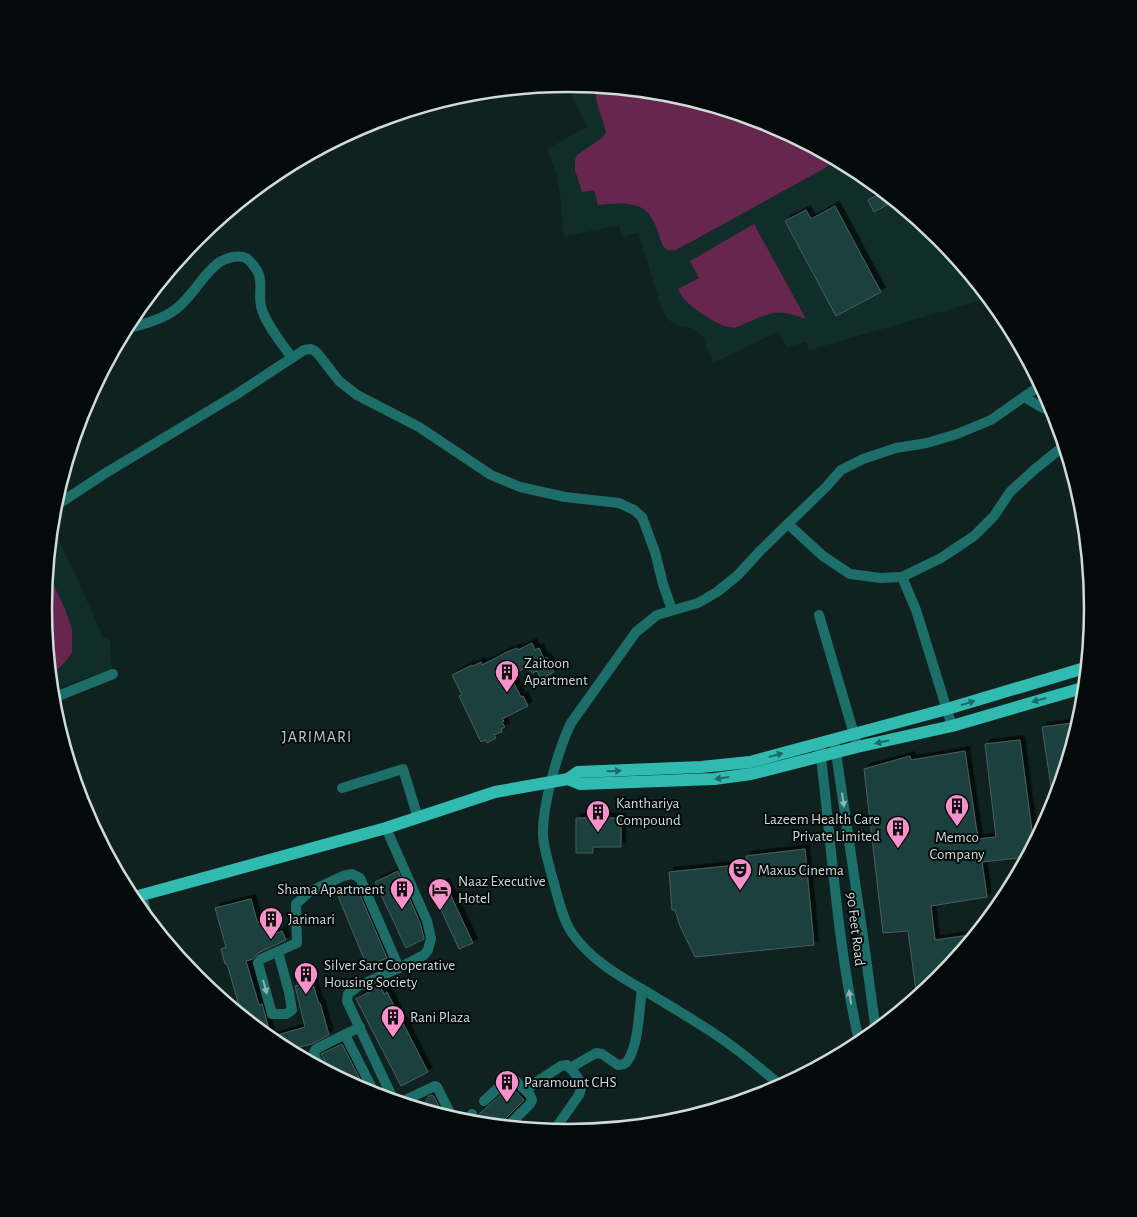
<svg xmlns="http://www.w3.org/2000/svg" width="1137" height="1217" viewBox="0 0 1137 1217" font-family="'Alegreya Sans',sans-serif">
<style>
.built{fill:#102d2a}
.green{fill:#66264d}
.building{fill:#1a3f3c;stroke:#4b5f5d;filter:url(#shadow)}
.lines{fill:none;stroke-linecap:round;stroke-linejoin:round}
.minor{stroke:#1d6e68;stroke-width:10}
.tertiary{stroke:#1d6e68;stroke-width:10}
.primary{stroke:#30bab0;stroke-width:12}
.oneway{fill:#1c6a65}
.oneway2{fill:#91b4b1}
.labels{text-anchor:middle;stroke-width:4;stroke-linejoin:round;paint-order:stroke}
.poi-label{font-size:15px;fill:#cfdad9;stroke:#040909;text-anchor:start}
.street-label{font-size:15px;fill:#cfdad9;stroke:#040909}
.neighbourhood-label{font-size:16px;letter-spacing:1px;fill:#b5ccc9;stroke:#040909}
.rim{fill:none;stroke:#cfdad9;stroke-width:2.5}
</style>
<defs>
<filter id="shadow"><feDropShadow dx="4.5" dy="-4.5" stdDeviation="0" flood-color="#0009"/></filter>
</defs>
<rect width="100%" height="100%" fill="#0f2220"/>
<!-- built -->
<g class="built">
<path d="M 568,84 L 671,94 L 770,124 L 860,172 L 940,238 L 989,298 L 809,350 L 806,342 L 787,347 L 778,332 L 713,363 L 702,335 L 692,328 L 680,327 L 670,321 L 664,313 L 661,306 L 638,233 L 622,237 L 619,225 L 564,237 L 560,193 L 556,173 L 547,149 L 587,127 L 574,101 Z"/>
<path d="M 52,523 L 103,637 L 110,640 L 112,670 L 52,689 L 44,608 Z"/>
</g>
<!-- green -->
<g class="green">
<path d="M 596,86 L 671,94 L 770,124 L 836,159 L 825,168 L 689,243 C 684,245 679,249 675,250 C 663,253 661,241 658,232 C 656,226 652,217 647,212 C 635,200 613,204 598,205 L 594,190 L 582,192 L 575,170 L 575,160 L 577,155 L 602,138 L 606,133 C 604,118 593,102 596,86 Z"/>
<path d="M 902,206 L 940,238 L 973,278 L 975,282 L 972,283 Z"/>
<path d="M 754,224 L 806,319 C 780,310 777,310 751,321 C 746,322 742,326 737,327 C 724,331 699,312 689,304 C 684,300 680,295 678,289 L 699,278 L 690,261 Z"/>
<path d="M 47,571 L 65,609 L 72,629 L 72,652 L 67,660 L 59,668 L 50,673 L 44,608 Z"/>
</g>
<!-- building -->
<g class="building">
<path d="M 883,192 L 889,204 L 874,212 L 868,200 Z"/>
<path d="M 835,206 L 881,292 L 836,316 L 785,221 L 806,210 L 811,219 Z"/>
<path d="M 532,643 L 535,650 L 539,648 L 544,659 L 546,657 L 554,672 L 541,679 L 537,671 L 532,673 L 529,666 L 510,676 L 521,697 L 523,696 L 528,706 L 502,719 L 504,721 L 502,722 L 505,727 L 501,729 L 502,732 L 494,735 L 496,738 L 487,743 L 485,740 L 481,742 L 459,696 L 462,695 L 452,675 L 472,665 L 473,666 L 481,662 L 482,665 L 507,652 L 517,648 L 518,650 Z"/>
<path d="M 1073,723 L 1075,737 L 1054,806 L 1042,727 Z"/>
<path d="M 1020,740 L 1034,846 L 1028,857 L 982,862 L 987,897 L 931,906 L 935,940 L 977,934 L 939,980 L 917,998 L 908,931 L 883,933 L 864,769 L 910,756 L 911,760 L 965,751 L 978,839 L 996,837 L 985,744 Z"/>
<path d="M 576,818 L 621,818 L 621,847 L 593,847 L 593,853 L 576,853 Z"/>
<path d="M 805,849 L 814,945 L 695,957 L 680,926 L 675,910 L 672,910 L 669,872 L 747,864 L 746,856 Z"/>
<path d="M 398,871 L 420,923 L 424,938 L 424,939 L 406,948 L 375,882 Z"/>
<path d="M 445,883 L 473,943 L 459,949 L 432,890 Z"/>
<path d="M 357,888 L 387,958 L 367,966 L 338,896 Z"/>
<path d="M 251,899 L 257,921 L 273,935 L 282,931 L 286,940 L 258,953 L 253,959 L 246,961 L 259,1005 L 262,1004 L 271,1037 L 305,1027 L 295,986 L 312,981 L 319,1004 L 320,1003 L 329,1035 L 312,1044 L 288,1050 L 277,1045 L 242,1016 L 227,964 L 225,964 L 221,949 L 226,947 L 215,908 Z"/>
<path d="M 380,986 L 384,994 L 387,992 L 428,1072 L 401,1086 L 356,999 Z"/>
<path d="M 342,1044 L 367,1093 L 327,1071 L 327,1065 L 321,1054 Z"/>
<path d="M 511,1086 L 524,1100 L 502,1122 L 500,1127 L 473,1124 L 478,1118 L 479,1114 Z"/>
<path d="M 433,1095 L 444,1116 L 420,1109 L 429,1096 Z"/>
</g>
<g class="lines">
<!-- minor -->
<g class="minor">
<path d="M 126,329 C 143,324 162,320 176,309 C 192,297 201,277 217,264 C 223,259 237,254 246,258 C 249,260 254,266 256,269 C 264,280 258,294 261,306 C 264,322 283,345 292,358"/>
<path d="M 1024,397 L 1041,407 L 1055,413"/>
<path d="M 54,507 L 104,474 L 237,394 L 304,350 L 311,349 L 315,351 L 319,355 L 339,381 L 357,395 L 419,427 L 491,475 L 520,487 L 565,497 L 619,503 L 634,510 L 642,517 L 655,552 L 663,584 L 672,610"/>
<path d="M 788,524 L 823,556 L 850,574 L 881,578 L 902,577 L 941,558 L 974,536 L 994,516 L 1010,492 L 1035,469 L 1065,445"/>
<path d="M 902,577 L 916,610 L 952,726"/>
<path d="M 819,615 L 856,741"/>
<path d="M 53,698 L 113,674"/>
<path d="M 342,788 L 403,769 L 418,818"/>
<path d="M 386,828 L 427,921 L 431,938 L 428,950 L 424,955 L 399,968 L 358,986 L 348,994 L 347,1001 L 394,1101"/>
<path d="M 142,896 L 148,919"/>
<path d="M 278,952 L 289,992 L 292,1010 L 286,1014 L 272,1014 L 258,963 L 261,959 L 297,943 L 296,904 L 309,892 L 343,876 L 352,874 L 360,878 L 399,968"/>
<path d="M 345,1035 L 376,1096"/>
<path d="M 321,1068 C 318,1062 311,1054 316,1049 L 360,1027"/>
<path d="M 570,1068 L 596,1053 L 602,1054 L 618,1065 C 623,1065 626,1064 628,1060 C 639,1043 639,1009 642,989"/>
<path d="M 782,1087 C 757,1065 732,1044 704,1027 C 687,1016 670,1006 652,995 C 623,978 592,962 572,933 C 561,916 557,892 551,873 C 548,861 544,848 543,836 C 542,806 558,750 571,723 L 636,632 L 657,615 L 698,603 L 717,592 L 738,575 L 761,550 L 826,487 L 841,470 L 863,459 L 896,448 L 927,443 L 957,434 L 991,420 L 1041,385"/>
<path d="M 526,1091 L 532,1085 L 561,1066 L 567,1065 C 572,1069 581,1080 581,1087 C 581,1090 580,1092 579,1095 L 553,1132"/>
<path d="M 484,1101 L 508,1079 L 514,1079 L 530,1095 L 532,1100 L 530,1104 L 507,1127"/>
<path d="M 399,1103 L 435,1086 L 437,1087 L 453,1119"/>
<path d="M 465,1123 L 472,1114"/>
</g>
<!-- tertiary -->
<g class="tertiary">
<path d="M 835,746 L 864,943 L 876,1032"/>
<path d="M 820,749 C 832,847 837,948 860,1045"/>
</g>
<!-- primary -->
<g class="primary">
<path d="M 568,779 L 580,784 L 714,779 L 751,774 L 857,747 L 952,726 L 1086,687"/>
<path d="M 131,898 L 386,828 L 495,792 L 568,779 L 578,772 L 701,767 L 750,762 L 947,709 L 1088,667"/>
</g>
</g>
<!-- one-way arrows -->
<defs><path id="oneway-solid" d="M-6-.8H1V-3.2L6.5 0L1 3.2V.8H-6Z" transform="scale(1.25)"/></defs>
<g class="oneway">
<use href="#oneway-solid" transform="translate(1039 700) rotate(164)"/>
<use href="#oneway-solid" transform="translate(968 703) rotate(-17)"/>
<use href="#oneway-solid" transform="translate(882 742) rotate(167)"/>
<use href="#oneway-solid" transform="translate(776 755) rotate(-15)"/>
<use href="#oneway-solid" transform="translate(614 771) rotate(-2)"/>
<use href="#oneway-solid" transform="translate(722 778) rotate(172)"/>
</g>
<g class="oneway2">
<use href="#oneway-solid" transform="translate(843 800) rotate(82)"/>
<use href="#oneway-solid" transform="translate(265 987) rotate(75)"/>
<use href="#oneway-solid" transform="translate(850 997) rotate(-99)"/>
</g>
<!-- icons -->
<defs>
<g id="building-pin" transform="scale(1.25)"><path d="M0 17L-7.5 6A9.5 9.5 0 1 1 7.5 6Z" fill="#f890cb" stroke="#040909"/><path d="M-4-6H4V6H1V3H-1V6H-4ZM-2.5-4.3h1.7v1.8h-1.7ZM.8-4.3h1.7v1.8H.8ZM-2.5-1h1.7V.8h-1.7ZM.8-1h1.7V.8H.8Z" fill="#111"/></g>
<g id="theatre-pin" transform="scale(1.25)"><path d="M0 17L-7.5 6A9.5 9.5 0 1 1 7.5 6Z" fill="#f890cb" stroke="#040909"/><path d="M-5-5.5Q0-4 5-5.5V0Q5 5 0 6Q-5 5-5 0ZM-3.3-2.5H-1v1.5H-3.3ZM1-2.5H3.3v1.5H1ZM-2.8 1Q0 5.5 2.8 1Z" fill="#111"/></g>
<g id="hotel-pin" transform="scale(1.25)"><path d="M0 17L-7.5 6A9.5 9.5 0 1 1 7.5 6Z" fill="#f890cb" stroke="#040909"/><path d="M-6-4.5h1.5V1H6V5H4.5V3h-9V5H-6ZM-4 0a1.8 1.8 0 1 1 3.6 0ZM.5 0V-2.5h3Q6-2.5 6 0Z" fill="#111"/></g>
</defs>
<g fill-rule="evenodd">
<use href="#building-pin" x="507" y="672"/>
<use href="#building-pin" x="957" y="806"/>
<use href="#building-pin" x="598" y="812"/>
<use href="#building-pin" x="898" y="828"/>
<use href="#theatre-pin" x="740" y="870"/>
<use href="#building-pin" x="402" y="889"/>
<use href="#hotel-pin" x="440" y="890"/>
<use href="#building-pin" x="271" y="919"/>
<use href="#building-pin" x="306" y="974"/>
<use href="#building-pin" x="393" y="1017"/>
<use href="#building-pin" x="507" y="1082"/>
</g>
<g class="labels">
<!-- poi labels -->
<g class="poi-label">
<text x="524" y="668">Zaitoon<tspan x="524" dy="17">Apartment</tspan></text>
<text x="616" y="808">Kanthariya<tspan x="616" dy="17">Compound</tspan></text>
<text x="880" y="824" text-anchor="end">Lazeem Health Care<tspan x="880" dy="17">Private Limited</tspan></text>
<text x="957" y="842" text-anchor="middle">Memco<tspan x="957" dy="17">Company</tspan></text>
<text x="758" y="875">Maxus Cinema</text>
<text x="458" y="886">Naaz Executive<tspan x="458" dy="17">Hotel</tspan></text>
<text x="384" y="894" text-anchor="end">Shama Apartment</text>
<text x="288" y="924">Jarimari</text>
<text x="324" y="970">Silver Sarc Cooperative<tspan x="324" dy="17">Housing Society</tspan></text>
<text x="410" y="1022">Rani Plaza</text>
<text x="524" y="1087">Paramount CHS</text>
</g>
<!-- street labels -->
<g class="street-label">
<text transform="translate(856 929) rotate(83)" y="5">90 Feet Road</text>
</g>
<!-- neighbourhood labels -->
<g class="neighbourhood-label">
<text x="317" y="742">JARIMARI</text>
</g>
</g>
<!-- crop -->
<path d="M0 0H1137V1217H0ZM52 608a516 516 0 1 1 1032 0a516 516 0 1 1-1032 0Z" fill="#040909" fill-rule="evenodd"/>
<path class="rim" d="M52 608a516 516 0 1 1 1032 0a516 516 0 1 1-1032 0Z"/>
</svg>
